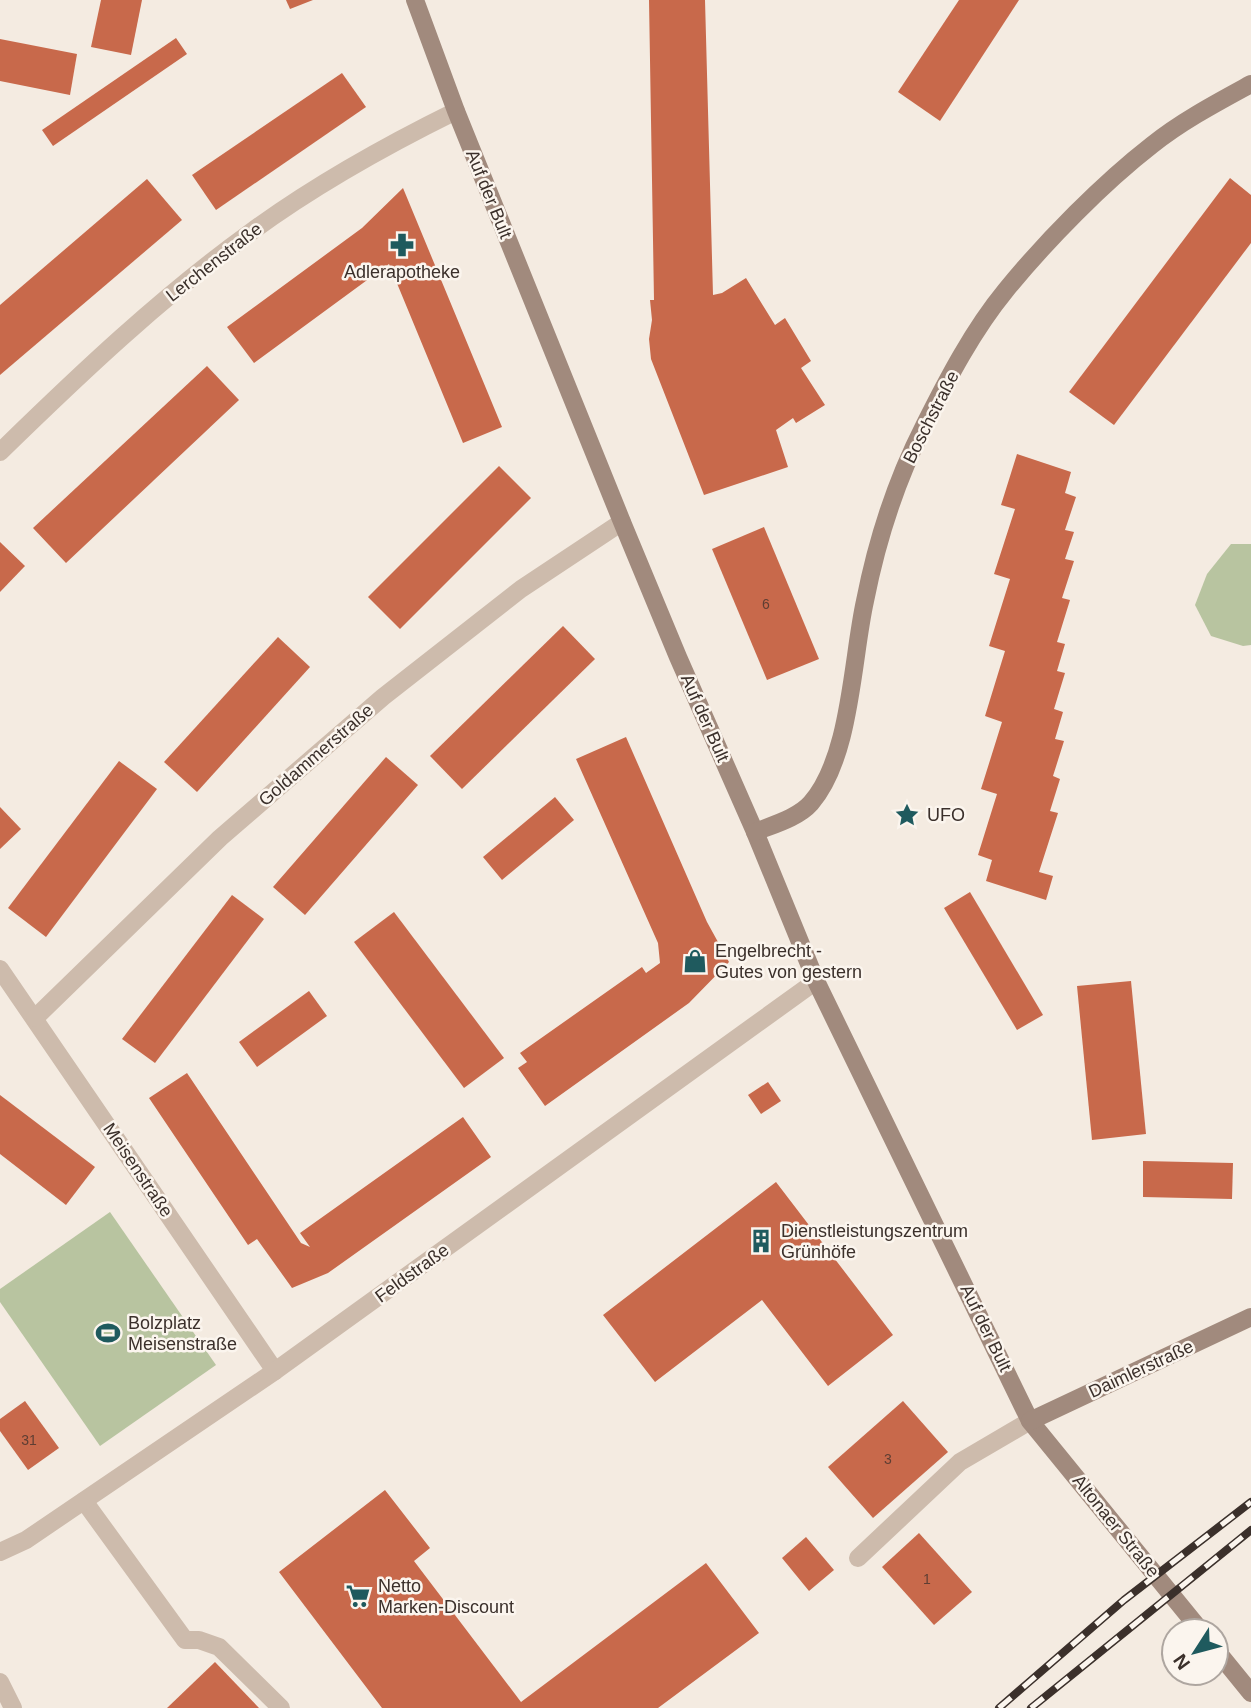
<svg xmlns="http://www.w3.org/2000/svg" width="1251" height="1708" viewBox="0 0 1251 1708" font-family="Helvetica,sans-serif">
<style>
.green{fill:#b8c4a0}
.building{fill:#c8694b}
.lines{fill:none;stroke-linecap:round;stroke-linejoin:round}
.lane{stroke:#cdbbac;stroke-width:18}
.street{stroke:#cdbbac;stroke-width:18}
.secondary{stroke:#a18a7d;stroke-width:18}
.rail-casing{stroke:#3b302b;stroke-width:8}
.rail{stroke:#fbf5ee;stroke-width:5;stroke-dasharray:16;stroke-linecap:butt}
.labels{text-anchor:middle;stroke-width:5;stroke-linejoin:round;paint-order:stroke}
.number-label{font-size:14px;fill:#5e3e33}
.street-label{font-size:18px;fill:#3b302b;stroke:#fbf5ee}
.poi-label{font-size:18px;fill:#3b302b;stroke:#fbf5ee;text-anchor:start}
</style>
<rect width="100%" height="100%" fill="#f4ebe1"/>
<!-- green -->
<g class="green">
<path d="M 1231,544 L 1251,544 L 1251,645 L 1243,646 L 1211,636 L 1195,605 L 1207,574 Z"/>
<path d="M 110,1212 L 216,1365 L 100,1446 L 0,1302 L 0,1289 Z"/>
</g>
<!-- building -->
<g class="building">
<path d="M 101,0 L 142,0 L 131,55 L 91,47 Z"/>
<path d="M 286,0 L 313,0 L 290,9 Z"/>
<path d="M 649,0 L 705,0 L 713,295 L 722,293 L 746,278 L 775,325 L 785,318 L 811,361 L 801,368 L 825,405 L 796,423 L 793,418 L 776,430 L 788,467 L 704,495 L 651,359 L 649,339 L 652,320 L 650,300 L 654,300 Z"/>
<path d="M 959,0 L 1019,0 L 940,121 L 898,92 Z"/>
<path d="M 176,38 L 187,54 L 53,146 L 42,130 Z"/>
<path d="M 0,39 L 77,54 L 70,95 L 0,81 Z"/>
<path d="M 342,73 L 366,107 L 216,210 L 192,175 Z"/>
<path d="M 1230,178 L 1251,195 L 1251,243 L 1114,425 L 1069,392 Z"/>
<path d="M 147,179 L 182,220 L 0,375 L 0,305 Z"/>
<path d="M 403,188 L 502,427 L 463,443 L 389,264 L 254,363 L 227,327 L 362,228 Z"/>
<path d="M 207,366 L 239,400 L 66,563 L 33,528 Z"/>
<path d="M 1017,454 L 1071,472 L 1065,493 L 1076,497 L 1065,530 L 1074,532 L 1065,559 L 1074,561 L 1062,598 L 1070,600 L 1057,642 L 1065,644 L 1057,671 L 1065,673 L 1054,709 L 1063,712 L 1055,739 L 1064,741 L 1053,776 L 1060,779 L 1050,811 L 1058,813 L 1039,872 L 1053,876 L 1046,900 L 986,881 L 992,860 L 978,855 L 997,794 L 981,789 L 1002,722 L 985,716 L 1005,651 L 989,646 L 1010,579 L 994,574 L 1015,509 L 1001,505 Z"/>
<path d="M 499,466 L 531,498 L 400,629 L 368,597 Z"/>
<path d="M 764,527 L 819,659 L 767,680 L 712,549 Z"/>
<path d="M 0,542 L 25,566 L 0,592 Z"/>
<path d="M 563,626 L 595,659 L 462,789 L 430,756 Z"/>
<path d="M 278,637 L 310,667 L 197,792 L 164,762 Z"/>
<path d="M 626,737 L 707,922 L 729,962 L 689,1003 L 545,1106 L 518,1068 L 527,1062 L 520,1053 L 642,967 L 646,973 L 660,963 L 658,943 L 576,759 Z"/>
<path d="M 386,757 L 418,785 L 305,915 L 273,887 Z"/>
<path d="M 119,761 L 157,789 L 46,937 L 8,908 Z"/>
<path d="M 555,797 L 574,820 L 502,880 L 483,857 Z"/>
<path d="M 0,807 L 21,829 L 0,849 Z"/>
<path d="M 970,892 L 1043,1015 L 1017,1030 L 944,908 Z"/>
<path d="M 232,895 L 264,919 L 155,1063 L 122,1039 Z"/>
<path d="M 394,912 L 504,1058 L 464,1088 L 354,942 Z"/>
<path d="M 1131,981 L 1146,1134 L 1092,1140 L 1077,986 Z"/>
<path d="M 309,991 L 327,1016 L 257,1067 L 239,1042 Z"/>
<path d="M 187,1073 L 301,1243 L 310,1247 L 300,1233 L 463,1117 L 491,1157 L 328,1273 L 292,1288 L 257,1239 L 248,1245 L 149,1098 Z"/>
<path d="M 768,1082 L 781,1101 L 761,1114 L 748,1095 Z"/>
<path d="M 0,1095 L 95,1167 L 66,1205 L 0,1154 Z"/>
<path d="M 1143,1161 L 1233,1163 L 1232,1199 L 1143,1197 Z"/>
<path d="M 776,1182 L 893,1335 L 828,1386 L 762,1300 L 655,1382 L 603,1315 Z"/>
<path d="M 25,1401 L 59,1448 L 28,1470 L 0,1431 L 0,1419 Z"/>
<path d="M 903,1401 L 948,1452 L 873,1518 L 828,1467 Z"/>
<path d="M 385,1490 L 430,1548 L 414,1561 L 521,1702 L 706,1563 L 759,1633 L 658,1708 L 382,1708 L 279,1572 Z"/>
<path d="M 919,1533 L 972,1592 L 934,1625 L 882,1567 Z"/>
<path d="M 806,1537 L 834,1570 L 809,1591 L 782,1558 Z"/>
<path d="M 215,1662 L 259,1708 L 167,1708 Z"/>
</g>
<g class="lines">
<!-- lane -->
<g class="lane">
<path d="M 84,1501 L 185,1640 L 199,1640 L 219,1647 L 281,1708"/>
<path d="M 858,1558 L 960,1462 L 1030,1421"/>
</g>
<!-- street -->
<g class="street">
<path d="M 0,452 C 79,375 161,297 251,232 C 315,185 385,146 456,111"/>
<path d="M 0,969 L 275,1371"/>
<path d="M 35,1018 L 220,838 L 383,697 L 521,589 L 622,522"/>
<path d="M 0,1552 L 26,1540 L 275,1371 L 816,981"/>
<path d="M 0,1682 L 13,1708"/>
</g>
<!-- secondary -->
<g class="secondary">
<path d="M 415,0 L 456,111 L 622,522 L 678,657 L 755,832 L 816,981 L 1030,1421 L 1201,1631"/>
<path d="M 755,832 C 772,825 798,818 811,803 C 851,757 852,659 865,601 C 877,540 896,481 924,426 C 947,380 973,330 1006,290 C 1046,241 1103,183 1152,145 C 1182,121 1218,102 1251,84"/>
<path d="M 1030,1421 L 1251,1317"/>
<path d="M 1216,1650 L 1251,1693"/>
</g>
<!-- rail casing -->
<g class="rail-casing">
<g id="rail">
<path d="M 999,1708 L 1124,1600 L 1251,1502"/>
<path d="M 1031,1708 L 1251,1530"/>
</g>
</g>
<!-- rail -->
<use href="#rail" class="rail"/>
</g>
<!-- icons -->
<defs>
<g id="pharmacy-bare" transform="scale(1.89)"><path d="M-2-6h4v4h4v4h-4v4h-4v-4h-4v-4h4Z" fill="#1f5a5e" stroke="#fbf5ee" stroke-width="2.5" paint-order="stroke"/></g>
<g id="sight-bare" transform="scale(1.89)"><path d="M0-6L1.8-2.2L6-1.7L2.9 1.2L3.7 5.4L0 3.3L-3.7 5.4L-2.9 1.2L-6-1.7L-1.8-2.2Z" fill="#1f5a5e" stroke="#fbf5ee" stroke-width="2.5" paint-order="stroke"/></g>
<g id="shop-bare" transform="scale(1.89)"><path d="M-5-2.5h2.3a2.7 3.5 0 0 1 5.4 0H5L5.5 6h-11ZM-1.5-2.5h3a1.5 2.3 0 0 0-3 0Z" fill="#1f5a5e" stroke="#fbf5ee" stroke-width="2.5" paint-order="stroke"/></g>
<g id="building-bare" transform="scale(1.89)"><path d="M-4-6H4V6H1V3H-1V6H-4ZM-2.5-4.3h1.7v1.8h-1.7ZM.8-4.3h1.7v1.8H.8ZM-2.5-1h1.7V.8h-1.7ZM.8-1h1.7V.8H.8Z" fill="#1f5a5e" stroke="#fbf5ee" stroke-width="2.5" paint-order="stroke"/></g>
<g id="stadium-bare" transform="scale(1.89)"><path d="M0-5a6.5 5 0 1 0 0 10a6.5 5 0 1 0 0-10ZM-3.5-1.8h7v3.6h-7Z" fill="#1f5a5e" stroke="#fbf5ee" stroke-width="2.5" paint-order="stroke"/></g>
<g id="supermarket-bare" transform="scale(1.89)"><path d="M-6-5.5h2.5l.6 2H6L4.5 2H-2.5L-4.4-4H-6ZM-1.5 3.2a1.3 1.3 0 1 0 .1 0ZM3 3.2a1.3 1.3 0 1 0 .1 0Z" fill="#1f5a5e" stroke="#fbf5ee" stroke-width="2.5" paint-order="stroke"/></g>
</defs>
<g fill-rule="evenodd">
<use href="#pharmacy-bare" x="402" y="245"/>
<use href="#sight-bare" x="907" y="815"/>
<use href="#shop-bare" x="695" y="961"/>
<use href="#building-bare" x="761" y="1241"/>
<use href="#stadium-bare" x="108" y="1333"/>
<use href="#supermarket-bare" x="358" y="1596"/>
</g>
<g class="labels">
<!-- number labels -->
<g class="number-label">
<text x="766" y="609">6</text>
<text x="29" y="1445">31</text>
<text x="888" y="1464">3</text>
<text x="927" y="1584">1</text>
</g>
<!-- street labels -->
<g class="street-label">
<text transform="translate(489 194) rotate(68)" y="6">Auf der Bult</text>
<text transform="translate(214 262) rotate(-38)" y="6">Lerchenstraße</text>
<text transform="translate(931 417) rotate(-63)" y="6">Boschstraße</text>
<text transform="translate(705 718) rotate(66)" y="6">Auf der Bult</text>
<text transform="translate(316 755) rotate(-41)" y="6">Goldammerstraße</text>
<text transform="translate(138 1170) rotate(56)" y="6">Meisenstraße</text>
<text transform="translate(412 1273) rotate(-36)" y="6">Feldstraße</text>
<text transform="translate(986 1328) rotate(64)" y="6">Auf der Bult</text>
<text transform="translate(1141 1369) rotate(-25)" y="6">Daimlerstraße</text>
<text transform="translate(1116 1526) rotate(51)" y="6">Altonaer Straße</text>
</g>
<!-- poi labels -->
<g class="poi-label">
<text x="402" y="278" text-anchor="middle">Adlerapotheke</text>
<text x="927" y="821">UFO</text>
<text x="715" y="957">Engelbrecht -<tspan x="715" dy="21">Gutes von gestern</tspan></text>
<text x="781" y="1237">Dienstleistungszentrum<tspan x="781" dy="21">Grünhöfe</tspan></text>
<text x="128" y="1329">Bolzplatz<tspan x="128" dy="21">Meisenstraße</tspan></text>
<text x="378" y="1592">Netto<tspan x="378" dy="21">Marken-Discount</tspan></text>
</g>
</g>
<!-- north arrow -->
<g transform="translate(1195 1652) rotate(234)"><circle r="33" fill="#fbf5ee" stroke="#aea6a0" stroke-width="2"/>
<path d="M0-5L12 26L0 18L-12 26Z" fill="#1f5a5e"/>
<text y="-10" font-size="19" font-weight="bold" text-anchor="middle" fill="#3b302b">N</text>
</g>
</svg>
